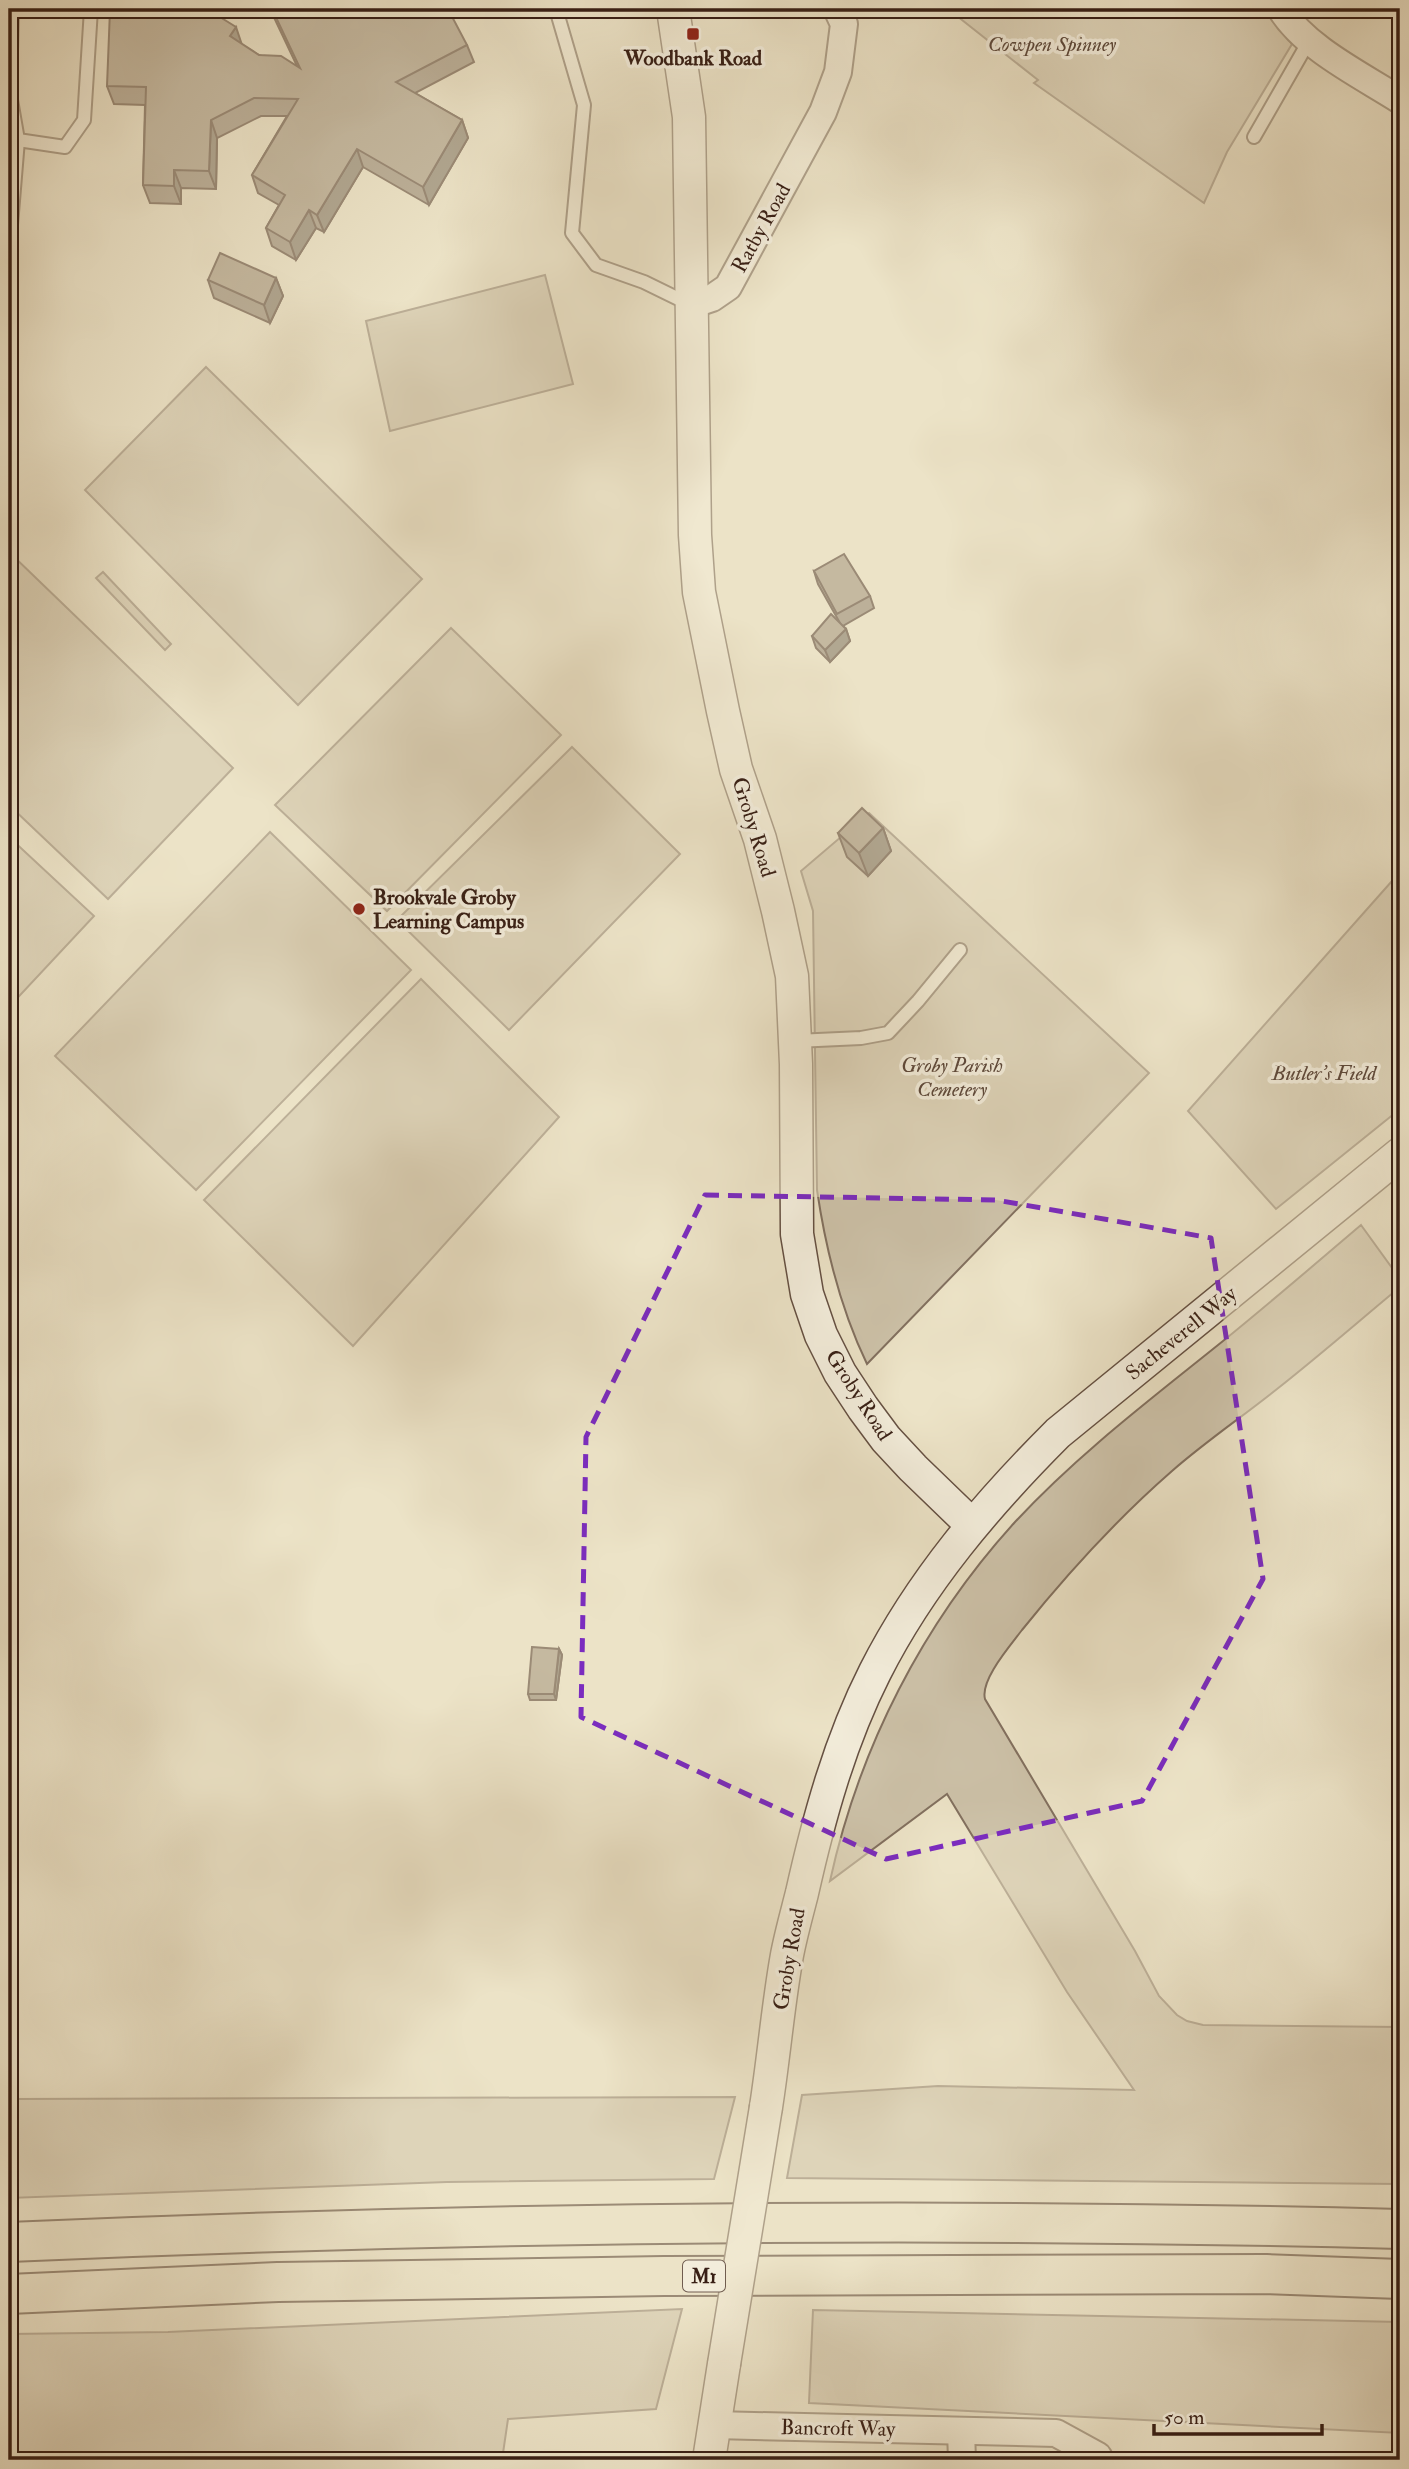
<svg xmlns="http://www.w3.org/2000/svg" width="1409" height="2469" viewBox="0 0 1409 2469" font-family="'IM FELL Double Pica',serif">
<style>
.green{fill:#cdc2a9;stroke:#82705f;stroke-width:2}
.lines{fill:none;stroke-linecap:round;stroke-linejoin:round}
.service-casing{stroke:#655042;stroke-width:16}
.minor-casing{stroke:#655042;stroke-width:30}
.tertiary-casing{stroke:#655042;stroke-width:35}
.motorway-casing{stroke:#381f15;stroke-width:42}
.service{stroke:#f3eddb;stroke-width:12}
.minor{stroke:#f3eddb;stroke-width:26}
.tertiary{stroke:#f3eddb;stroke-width:32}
.motorway{stroke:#ece3c7;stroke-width:38}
.tertiary-bridge-casing{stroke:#655042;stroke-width:35;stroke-linecap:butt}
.tertiary-bridge{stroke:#f3eddb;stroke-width:32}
.wall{fill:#817262;stroke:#381f15;stroke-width:2}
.shaded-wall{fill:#695d50;stroke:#381f15;stroke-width:2}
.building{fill:#968572;stroke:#381f15;stroke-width:2}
.marked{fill:none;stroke:#7b2cbf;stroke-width:5;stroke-dasharray:14 9;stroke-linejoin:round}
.poi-dot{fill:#8f2418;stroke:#f3eddb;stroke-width:2.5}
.labels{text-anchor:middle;stroke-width:7;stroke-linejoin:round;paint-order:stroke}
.shield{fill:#f3eddb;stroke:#705d50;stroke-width:2}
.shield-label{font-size:19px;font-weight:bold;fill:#381f15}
.park-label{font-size:21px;font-style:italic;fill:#5d483a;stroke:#f3eddb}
.poi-label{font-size:21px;font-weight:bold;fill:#381f15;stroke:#f3eddb}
.street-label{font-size:21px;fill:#381f15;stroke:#f3eddb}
</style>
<rect width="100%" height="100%" fill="#ece3c7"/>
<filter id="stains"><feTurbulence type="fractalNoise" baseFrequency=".00286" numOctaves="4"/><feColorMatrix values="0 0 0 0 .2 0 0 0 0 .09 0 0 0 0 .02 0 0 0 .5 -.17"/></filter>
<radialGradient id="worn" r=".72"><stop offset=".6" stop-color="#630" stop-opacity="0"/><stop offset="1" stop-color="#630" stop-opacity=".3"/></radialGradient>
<!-- green -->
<g class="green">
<path d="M 951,9 L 1202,9 L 1221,14 L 1256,9 L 1268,15 L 1292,44 L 1227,152 L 1204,203 L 1034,83 L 1038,80 L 957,16 Z"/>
<path d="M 545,275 L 573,384 L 390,431 L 366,321 Z"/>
<path d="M 206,367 L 422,579 L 298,705 L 85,490 Z"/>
<path d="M 9,552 L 233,768 L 108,899 L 9,805 Z"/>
<path d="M 103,572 L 171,644 L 165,650 L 96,578 Z"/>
<path d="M 451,628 L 561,735 L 387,911 L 275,805 Z"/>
<path d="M 572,747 L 680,854 L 509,1030 L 397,920 Z"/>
<path d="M 869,813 L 1149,1073 L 867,1364 C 840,1308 826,1251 817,1190 L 813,911 L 801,871 Z"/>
<path d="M 270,832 L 411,970 L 196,1190 L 55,1056 Z"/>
<path d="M 9,837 L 94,916 L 9,1007 Z"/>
<path d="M 1400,872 L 1400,1109 L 1276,1209 L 1188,1111 Z"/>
<path d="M 421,979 L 559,1117 L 353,1346 L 204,1200 Z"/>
<path d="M 1361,1225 L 1400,1279 L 1400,1287 C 1359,1321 1319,1356 1277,1389 C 1242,1417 1205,1442 1172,1471 C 1117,1519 1067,1574 1022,1630 C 1010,1646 980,1680 985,1699 L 1135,1951 L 1159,1996 L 1177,2015 L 1187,2021 L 1203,2025 L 1400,2027 L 1400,2184 L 787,2178 L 802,2095 L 938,2086 L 1134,2090 L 1067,1992 L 947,1794 L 830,1881 C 859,1748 923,1623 1015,1522 C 1078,1454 1151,1399 1223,1341 C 1270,1303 1315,1264 1361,1225 Z"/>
<path d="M 735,2097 L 714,2179 L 447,2182 L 9,2198 L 9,2099 Z"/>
<path d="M 682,2309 L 656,2409 L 508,2419 L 502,2460 L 39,2460 L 40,2452 L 9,2454 L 9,2334 L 168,2332 Z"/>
<path d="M 813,2310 L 1400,2322 L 1400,2433 L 809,2403 Z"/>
</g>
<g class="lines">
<!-- service casing -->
<g class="service-casing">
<g id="service">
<path d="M 12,9 L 10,94 L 18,140 L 65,147 L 84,120 L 91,9"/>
<path d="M 556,9 L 584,105 L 572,233 L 596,265 L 644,282 L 691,305"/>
<path d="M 1254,137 L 1309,41"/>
<path d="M 9,249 L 18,140"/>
<path d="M 796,1041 L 861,1038 L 888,1033 L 918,1001 L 960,950"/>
</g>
</g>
<!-- minor casing -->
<g class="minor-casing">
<g id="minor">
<path d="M 1281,9 C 1305,48 1361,75 1400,100"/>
<path d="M 691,305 L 712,298 L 728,287 L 823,112 L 838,72 L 844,24 L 837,9"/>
<path d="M 714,2425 L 1056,2433 L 1098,2456 L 1100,2460"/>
<path d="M 961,2431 L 962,2460"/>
</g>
</g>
<!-- tertiary casing -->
<g class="tertiary-casing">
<g id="tertiary">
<path d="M 673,9 L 689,117 L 695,535 L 699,592 L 723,711 L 736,769 L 760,839 L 778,911 L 792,976 L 796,1064 L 797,1234 L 807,1294 L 821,1335 L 840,1373 L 863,1408 L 886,1439 L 913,1468 L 972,1525"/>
<path d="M 766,2107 C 774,2056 778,2005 787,1955 C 791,1934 797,1913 802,1893 C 819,1817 840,1741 875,1672 C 921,1581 987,1504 1058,1433 L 1400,1154"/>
<path d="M 709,2460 L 724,2364"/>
</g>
</g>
<!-- motorway casing -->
<g class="motorway-casing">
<g id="motorway">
<path d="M 9,2242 C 472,2222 936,2217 1400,2229"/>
<path d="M 9,2294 L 278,2282 L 664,2276 L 1266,2274 L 1400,2279"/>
</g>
</g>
<!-- service -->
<use href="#service" class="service"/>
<!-- minor -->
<use href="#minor" class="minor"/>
<!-- tertiary -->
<use href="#tertiary" class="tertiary"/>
<!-- motorway -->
<use href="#motorway" class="motorway"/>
<!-- tertiary-bridge casing -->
<g class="tertiary-bridge-casing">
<path id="tertiary-bridge" d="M 724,2364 L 766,2107"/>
</g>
<!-- tertiary-bridge -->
<use href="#tertiary-bridge" class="tertiary-bridge"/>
</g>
<!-- wall -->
<g class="wall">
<path d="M 270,9 L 361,9 L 363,13 L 467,45 L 474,62 L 415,93 L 462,120 L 468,138 L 429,205 L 363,167 L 324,232 L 316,228 L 296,260 L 272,246 L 266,228 L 279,205 L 258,193 L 252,175 L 287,116 L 261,116 L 217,138 L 216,189 L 181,188 L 181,204 L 150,203 L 143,185 L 145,105 L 114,104 L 107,86 L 156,11 L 242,45 L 259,55 L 297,66 Z"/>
<path d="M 276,278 L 283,296 L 270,323 L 214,298 L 208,280 Z"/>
<path d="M 814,571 L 870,596 L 874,608 L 843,626 L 846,629 L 850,641 L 830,662 L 816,648 L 812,636 L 840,623 L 818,584 Z"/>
<path d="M 883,828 L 891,851 L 868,876 L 847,857 L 838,833 Z"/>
<path d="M 559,1649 L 562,1655 L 556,1700 L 530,1700 L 528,1694 Z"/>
</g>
<!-- shaded-wall -->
<g class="shaded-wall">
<path d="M 236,27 L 242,45 L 230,36 Z"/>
<path d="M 211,120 L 217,138 L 216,189 L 209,171 Z"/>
<path d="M 462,120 L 468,138 L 429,205 L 423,187 Z"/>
<path d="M 357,149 L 363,167 L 324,232 L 317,215 Z"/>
<path d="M 174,170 L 181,188 L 181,204 L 174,186 Z"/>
<path d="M 309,210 L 316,228 L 296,260 L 290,242 Z"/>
<path d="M 276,278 L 283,296 L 270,323 L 264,305 Z"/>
<path d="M 846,629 L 850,641 L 830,662 L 825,650 Z"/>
<path d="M 883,828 L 891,851 L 868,876 L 859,853 Z"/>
<path d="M 559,1649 L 562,1655 L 556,1700 L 554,1694 Z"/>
</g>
<!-- building -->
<g class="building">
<path d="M 156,9 L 207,9 L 236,27 L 230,36 L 259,55 L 281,56 L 300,68 L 272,9 L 361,9 L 363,13 L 372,9 L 448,9 L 467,45 L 396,82 L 462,120 L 423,187 L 357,149 L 317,215 L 309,210 L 290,242 L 266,228 L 285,195 L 252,175 L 298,99 L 254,98 L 211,120 L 209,171 L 174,170 L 174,186 L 143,185 L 146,87 L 107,86 L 110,10 L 156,11 Z"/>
<path d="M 220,253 L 276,278 L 264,305 L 208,280 Z"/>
<path d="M 844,554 L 870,596 L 837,614 L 814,571 Z"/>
<path d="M 831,614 L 846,629 L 825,650 L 812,636 Z"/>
<path d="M 862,808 L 883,828 L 859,853 L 838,833 Z"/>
<path d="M 532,1647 L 559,1649 L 554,1694 L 528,1694 Z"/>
</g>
<!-- marked area -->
<path d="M0 0H1409V2469H0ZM 705,1195 L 996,1200 L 1211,1238 L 1263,1579 L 1142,1801 L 886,1859 L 581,1717 L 586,1437 Z" fill="#ece3c7" fill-opacity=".55" fill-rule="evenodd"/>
<path class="marked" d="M 705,1195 L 996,1200 L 1211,1238 L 1263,1579 L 1142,1801 L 886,1859 L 581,1717 L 586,1437 Z"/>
<!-- markers -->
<g class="poi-dot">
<rect x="686" y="27" width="14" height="14" rx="3.5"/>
<circle cx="359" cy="909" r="7"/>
</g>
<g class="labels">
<!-- shield labels -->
<rect class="shield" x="683" y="2260.5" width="42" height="31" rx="5"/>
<g class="shield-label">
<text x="704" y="2283">M1</text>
</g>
<!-- park labels -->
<g class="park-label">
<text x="1052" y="51">Cowpen Spinney</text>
<text x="952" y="1072">Groby Parish<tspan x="952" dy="24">Cemetery</tspan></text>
<text x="1324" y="1080">Butler's Field</text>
</g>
<!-- poi labels -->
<g class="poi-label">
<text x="693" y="65">Woodbank Road</text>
<text x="373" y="904" text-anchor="start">Brookvale Groby<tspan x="373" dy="24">Learning Campus</tspan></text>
</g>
<!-- street labels -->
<g class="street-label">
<text transform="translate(761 228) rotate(-61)" y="7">Ratby Road</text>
<text transform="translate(754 827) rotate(73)" y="7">Groby Road</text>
<text transform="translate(1181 1333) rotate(-39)" y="7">Sacheverell Way</text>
<text transform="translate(859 1395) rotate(57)" y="7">Groby Road</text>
<text transform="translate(789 1959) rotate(-80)" y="7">Groby Road</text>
<text transform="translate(838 2428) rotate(1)" y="7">Bancroft Way</text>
</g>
</g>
<!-- margin -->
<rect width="1409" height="2469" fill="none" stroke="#ece3c7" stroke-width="35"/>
<rect x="10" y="10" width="1388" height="2448" fill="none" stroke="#381f15" stroke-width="3.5"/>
<rect x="18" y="18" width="1374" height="2434" fill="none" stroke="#381f15" stroke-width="2"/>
<!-- scale -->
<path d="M1154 2424v10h168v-10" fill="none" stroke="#381f15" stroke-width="3.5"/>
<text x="1164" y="2424" font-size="21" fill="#381f15" stroke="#f3eddb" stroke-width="5" paint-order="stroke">50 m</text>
<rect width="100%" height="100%" filter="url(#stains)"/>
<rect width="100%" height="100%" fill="url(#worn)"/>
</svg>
